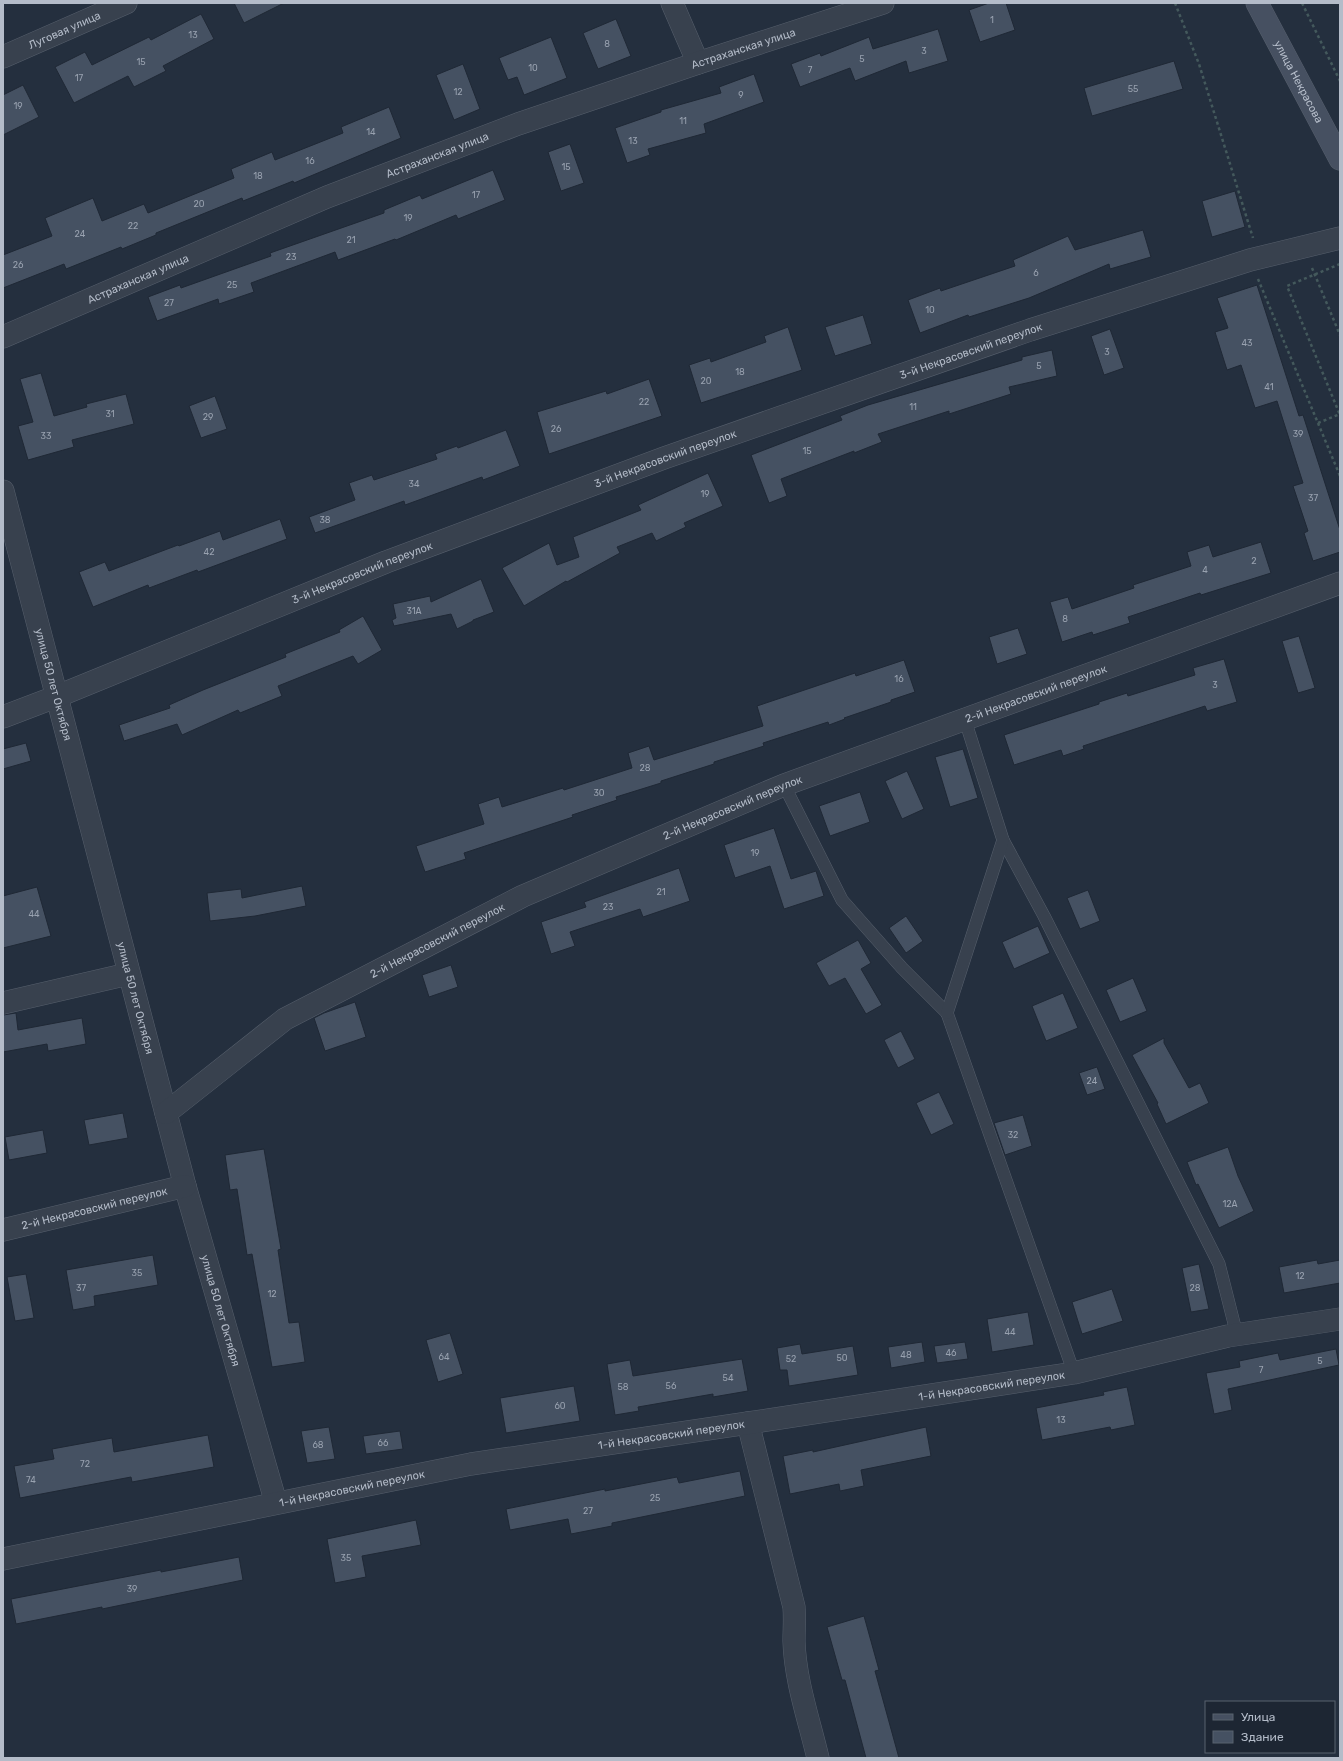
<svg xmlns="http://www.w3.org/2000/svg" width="1343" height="1761" viewBox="0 0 1343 1761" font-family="Rubik,sans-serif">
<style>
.building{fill:#455162;stroke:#1f2835}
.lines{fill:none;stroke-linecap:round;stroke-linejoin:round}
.lane-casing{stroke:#565f6c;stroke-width:13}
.street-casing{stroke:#565f6c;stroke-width:23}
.secondary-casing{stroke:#565f6c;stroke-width:23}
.path{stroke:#44595c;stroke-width:2.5;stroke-dasharray:3 3;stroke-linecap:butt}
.lane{stroke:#38414e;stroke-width:12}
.street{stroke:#38414e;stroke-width:22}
.secondary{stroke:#465061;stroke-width:22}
.labels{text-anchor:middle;stroke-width:3;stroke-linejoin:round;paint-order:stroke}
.number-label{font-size:9px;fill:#98a1af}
.street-label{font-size:11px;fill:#b4bcc9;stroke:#1d2633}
</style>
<rect width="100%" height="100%" fill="#242f3e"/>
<!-- building -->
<g class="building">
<path d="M 234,3 L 284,3 L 244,23 Z"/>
<path d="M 989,3 L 1006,3 L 1015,30 L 980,42 L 969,10 Z"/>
<path d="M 201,14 L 214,39 L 163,66 L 166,71 L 134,87 L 128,76 L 74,103 L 55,67 L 85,52 L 92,65 L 149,37 L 151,40 Z"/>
<path d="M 616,19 L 631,56 L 598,69 L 583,33 Z"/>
<path d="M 938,29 L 948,61 L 909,73 L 906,61 L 855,81 L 850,68 L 800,87 L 791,64 L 820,53 L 821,56 L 869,37 L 873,49 Z"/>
<path d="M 551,37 L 567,78 L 524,95 L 517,77 L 508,80 L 499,58 Z"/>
<path d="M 1174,61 L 1183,89 L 1092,116 L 1084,88 Z"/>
<path d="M 463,64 L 480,109 L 454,120 L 436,75 Z"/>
<path d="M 754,74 L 764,102 L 704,124 L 706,133 L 648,149 L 650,155 L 627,163 L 615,128 L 661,112 L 661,110 L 721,93 L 719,87 Z"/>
<path d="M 23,85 L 39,117 L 3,135 L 3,95 Z"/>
<path d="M 389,107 L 401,138 L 294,183 L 293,181 L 243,201 L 242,198 L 156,233 L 156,235 L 122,249 L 121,247 L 66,269 L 64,264 L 3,288 L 3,255 L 52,236 L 45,218 L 93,198 L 102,221 L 144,204 L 148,213 L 234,178 L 231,169 L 272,152 L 275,160 L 343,133 L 341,127 Z"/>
<path d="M 570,144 L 584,183 L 561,191 L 548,152 Z"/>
<path d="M 493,170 L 505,200 L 458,219 L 456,215 L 396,240 L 395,239 L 338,260 L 335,252 L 251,283 L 254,292 L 219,304 L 218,299 L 157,321 L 148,297 L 180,285 L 181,288 L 271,256 L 270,253 L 384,213 L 384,210 L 420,195 L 422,199 Z"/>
<path d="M 1235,191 L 1245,227 L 1212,237 L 1202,201 Z"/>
<path d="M 1143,230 L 1151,257 L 1110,269 L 1109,264 L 1029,298 L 969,317 L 968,315 L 920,333 L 908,300 L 940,288 L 941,291 L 1015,266 L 1013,260 L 1068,236 L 1075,250 Z"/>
<path d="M 1257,285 L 1299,416 L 1303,415 L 1340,530 L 1340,552 L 1313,561 L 1304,533 L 1308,531 L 1293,486 L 1303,483 L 1277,401 L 1255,408 L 1241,365 L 1227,370 L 1215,332 L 1228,328 L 1217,298 Z"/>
<path d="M 863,315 L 872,344 L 835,356 L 825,327 Z"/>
<path d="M 788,327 L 802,370 L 701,403 L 689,365 L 710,358 L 711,362 L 766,342 L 764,336 Z"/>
<path d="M 1110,329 L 1124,368 L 1104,375 L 1091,336 Z"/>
<path d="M 1052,350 L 1057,376 L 1009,387 L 1011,394 L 949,414 L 949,411 L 878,434 L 882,442 L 854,453 L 854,451 L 781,479 L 787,496 L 769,503 L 751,455 L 842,420 L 840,416 L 868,405 L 1022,360 L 1022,357 Z"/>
<path d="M 41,373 L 54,416 L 87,407 L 86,404 L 126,394 L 134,424 L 72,440 L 74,447 L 28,460 L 18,426 L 33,422 L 20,379 Z"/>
<path d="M 649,379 L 662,416 L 549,454 L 537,412 L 606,391 L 607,394 Z"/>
<path d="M 215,396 L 227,429 L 201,438 L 189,406 Z"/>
<path d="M 506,430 L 520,466 L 483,480 L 482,477 L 405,505 L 404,501 L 315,533 L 309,517 L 355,500 L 349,483 L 372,475 L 374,480 L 437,459 L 435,454 L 457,446 L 458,448 Z"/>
<path d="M 708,473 L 723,506 L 684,523 L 686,527 L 656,541 L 652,533 L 617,547 L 620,553 L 567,582 L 566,581 L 524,606 L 502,568 L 549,543 L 557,565 L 579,557 L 573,537 L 641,510 L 638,505 Z"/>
<path d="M 280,519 L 287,539 L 198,572 L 197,570 L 149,588 L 148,585 L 93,607 L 79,572 L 105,562 L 109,571 L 178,545 L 179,546 L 220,531 L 223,540 Z"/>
<path d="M 1261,542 L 1271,573 L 1201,595 L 1200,593 L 1128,617 L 1130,623 L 1093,635 L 1092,632 L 1062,642 L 1050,602 L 1068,597 L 1072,609 L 1134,588 L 1133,585 L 1191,566 L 1187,552 L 1209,545 L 1213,557 Z"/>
<path d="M 481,579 L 494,612 L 473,620 L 473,621 L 457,629 L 451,614 L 394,626 L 392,620 L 396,618 L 393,604 L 430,596 L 431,602 Z"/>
<path d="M 363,616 L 382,650 L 358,664 L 353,656 L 278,686 L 282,696 L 240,713 L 238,710 L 182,735 L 177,724 L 124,741 L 119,725 L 170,708 L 169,705 L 203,690 L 286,657 L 285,654 L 340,632 L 339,630 Z"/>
<path d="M 1018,628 L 1027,654 L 997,664 L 989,637 Z"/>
<path d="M 1299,636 L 1315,688 L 1298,693 L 1282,641 Z"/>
<path d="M 1224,659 L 1237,702 L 1207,711 L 1205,706 L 1083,746 L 1084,749 L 1063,756 L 1061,750 L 1014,765 L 1004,735 L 1099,704 L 1099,702 L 1127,693 L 1128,696 L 1195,675 L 1193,668 Z"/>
<path d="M 904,660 L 915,692 L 891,700 L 891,702 L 844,718 L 845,719 L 829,725 L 828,722 L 763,743 L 764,746 L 714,762 L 714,764 L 661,781 L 661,783 L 616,797 L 617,800 L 572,815 L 573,817 L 464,853 L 466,859 L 425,872 L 416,846 L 484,824 L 478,804 L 499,797 L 502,807 L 563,788 L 564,790 L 632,768 L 628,753 L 649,746 L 654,760 L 763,726 L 757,706 L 855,673 L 856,676 Z"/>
<path d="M 26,743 L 31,761 L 3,769 L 3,749 Z"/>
<path d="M 963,749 L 978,798 L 950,807 L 935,757 Z"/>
<path d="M 907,771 L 924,809 L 902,819 L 885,781 Z"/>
<path d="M 860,792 L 870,822 L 830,836 L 819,806 Z"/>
<path d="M 774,828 L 791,879 L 816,871 L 824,896 L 784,909 L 770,866 L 735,878 L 724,845 Z"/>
<path d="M 679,868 L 690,901 L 643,917 L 640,909 L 570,932 L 575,946 L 551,954 L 541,922 L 586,907 L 584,902 Z"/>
<path d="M 302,886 L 306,906 L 255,916 L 210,921 L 207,893 L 241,889 L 242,898 Z"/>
<path d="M 37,887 L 51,936 L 3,948 L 3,896 Z"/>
<path d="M 1088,890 L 1100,921 L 1080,929 L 1067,898 Z"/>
<path d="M 906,916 L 923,941 L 906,953 L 889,928 Z"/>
<path d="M 1038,926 L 1050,953 L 1014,969 L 1002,942 Z"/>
<path d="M 858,940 L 871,963 L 861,969 L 882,1005 L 866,1014 L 845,978 L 829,986 L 816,963 Z"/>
<path d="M 451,965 L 458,987 L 429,997 L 422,975 Z"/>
<path d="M 1133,978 L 1147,1011 L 1120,1022 L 1106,990 Z"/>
<path d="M 1063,993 L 1078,1028 L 1046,1041 L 1032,1006 Z"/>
<path d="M 355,1002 L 366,1037 L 325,1051 L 314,1018 L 324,1013 Z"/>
<path d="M 16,1013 L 18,1030 L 82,1018 L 86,1044 L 48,1051 L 47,1044 L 3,1052 L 3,1015 Z"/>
<path d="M 901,1031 L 915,1059 L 898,1068 L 884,1040 Z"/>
<path d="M 1164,1038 L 1164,1043 L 1189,1088 L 1200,1083 L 1209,1103 L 1166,1124 L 1157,1104 L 1158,1103 L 1132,1055 Z"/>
<path d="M 1097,1067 L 1105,1089 L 1087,1095 L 1079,1073 Z"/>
<path d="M 939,1092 L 954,1124 L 931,1135 L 916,1103 Z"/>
<path d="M 123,1113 L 128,1138 L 89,1145 L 84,1120 Z"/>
<path d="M 1023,1115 L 1032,1146 L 1005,1155 L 994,1123 Z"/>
<path d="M 43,1130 L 47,1153 L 9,1160 L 5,1137 Z"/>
<path d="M 1228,1147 L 1238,1176 L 1254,1211 L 1219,1228 L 1198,1184 L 1196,1185 L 1187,1162 Z"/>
<path d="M 264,1149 L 281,1249 L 278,1250 L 289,1323 L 299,1322 L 305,1362 L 272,1367 L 252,1254 L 247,1255 L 237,1189 L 230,1190 L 225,1155 Z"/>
<path d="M 153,1255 L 158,1285 L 94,1296 L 95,1306 L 73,1310 L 66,1270 Z"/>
<path d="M 1317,1260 L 1318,1264 L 1340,1260 L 1340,1283 L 1284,1293 L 1279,1267 Z"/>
<path d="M 1199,1264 L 1209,1309 L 1191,1312 L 1182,1268 Z"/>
<path d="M 26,1274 L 34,1318 L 15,1321 L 7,1277 Z"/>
<path d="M 1112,1289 L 1123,1321 L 1082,1334 L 1072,1302 Z"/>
<path d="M 1028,1312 L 1034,1345 L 992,1352 L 987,1319 Z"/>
<path d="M 450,1333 L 463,1374 L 438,1382 L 426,1340 Z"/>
<path d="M 922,1342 L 925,1362 L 891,1368 L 888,1347 Z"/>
<path d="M 965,1342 L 968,1359 L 937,1363 L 934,1346 Z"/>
<path d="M 800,1344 L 802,1354 L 853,1346 L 858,1375 L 789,1386 L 787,1370 L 780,1370 L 777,1348 Z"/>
<path d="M 1336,1349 L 1339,1365 L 1228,1389 L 1232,1410 L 1214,1414 L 1206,1373 L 1240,1367 L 1239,1361 L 1278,1353 L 1280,1360 Z"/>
<path d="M 742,1359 L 748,1391 L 713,1397 L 713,1394 L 638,1407 L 639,1411 L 615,1415 L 607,1364 L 630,1360 L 633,1376 Z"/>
<path d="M 574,1386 L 580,1421 L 506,1433 L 500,1398 Z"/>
<path d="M 1127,1387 L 1135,1425 L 1111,1430 L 1110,1427 L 1042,1440 L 1036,1408 L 1104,1395 L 1103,1392 Z"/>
<path d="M 329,1427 L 335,1459 L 307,1463 L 301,1431 Z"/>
<path d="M 926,1427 L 931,1456 L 861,1470 L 864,1486 L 840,1491 L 839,1484 L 790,1494 L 783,1456 L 813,1450 L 813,1452 Z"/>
<path d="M 400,1431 L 403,1449 L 366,1454 L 363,1436 Z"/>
<path d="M 208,1435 L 214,1467 L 132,1482 L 131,1477 L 20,1498 L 14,1466 L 54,1459 L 52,1449 L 112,1438 L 114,1452 Z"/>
<path d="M 740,1471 L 745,1496 L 612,1523 L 612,1526 L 571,1534 L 568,1519 L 510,1530 L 506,1509 L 605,1489 L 605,1491 L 677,1477 L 679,1483 Z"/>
<path d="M 416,1520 L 421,1545 L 362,1556 L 366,1577 L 335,1583 L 327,1539 Z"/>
<path d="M 239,1557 L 243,1580 L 102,1609 L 102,1607 L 16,1624 L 11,1599 L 161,1570 L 161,1572 Z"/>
<path d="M 864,1616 L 879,1670 L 875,1671 L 899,1758 L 866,1758 L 845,1680 L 842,1680 L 827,1627 Z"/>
</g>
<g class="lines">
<!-- lane casing -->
<g class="lane-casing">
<g id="lane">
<path d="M 784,785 L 842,900 L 902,968 L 947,1013 L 1074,1373"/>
<path d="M 1003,840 L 1044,916 L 1219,1264 L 1237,1335"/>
<path d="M 947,1013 L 1003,840 L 965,720"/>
</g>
</g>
<!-- street casing -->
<g class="street-casing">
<g id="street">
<path d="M 672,3 L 698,63"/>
<path id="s1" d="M 3,57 L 126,3"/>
<path id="s2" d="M 3,337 L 327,197 L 518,124 L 698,63 L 883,3"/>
<path id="s3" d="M 3,491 L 185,1186 L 276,1503"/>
<path id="s4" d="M 3,717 L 58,696 L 386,562 L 664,458 L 1030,330 L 1250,260 L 1340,238"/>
<path d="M 3,1003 L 128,974"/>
<path id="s5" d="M 166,1113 L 285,1019 L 523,896 L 784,785 L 1340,583"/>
<path id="s6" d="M 3,1230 L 185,1186"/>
<path d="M 748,1423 L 794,1607 C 795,1619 794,1629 794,1641 C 795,1680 809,1720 818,1758"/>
<path id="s7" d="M 3,1559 L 471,1464 L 748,1423 L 1074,1373 L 1228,1336 L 1340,1319"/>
</g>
</g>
<!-- secondary casing -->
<g class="secondary-casing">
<g id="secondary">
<path id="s8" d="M 1257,3 L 1340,159"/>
</g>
</g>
<!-- path -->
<g class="path">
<path d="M 1175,3 L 1199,64 L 1253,238"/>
<path d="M 1302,3 L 1340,81"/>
<path d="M 1340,264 L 1287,286 L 1340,415"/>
<path d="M 1312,268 L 1340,335"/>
<path d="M 1258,279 L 1340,476"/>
<path d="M 1318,423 L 1340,414"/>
</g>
<!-- lane -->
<use href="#lane" class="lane"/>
<!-- street -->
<use href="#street" class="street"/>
<!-- secondary -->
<use href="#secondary" class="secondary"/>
</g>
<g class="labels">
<!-- number labels -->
<g class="number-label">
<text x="992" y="23">1</text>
<text x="193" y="38">13</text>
<text x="607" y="47">8</text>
<text x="924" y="54">3</text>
<text x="862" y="62">5</text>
<text x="141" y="65">15</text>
<text x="533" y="71">10</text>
<text x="810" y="73">7</text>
<text x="79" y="81">17</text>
<text x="1133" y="92">55</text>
<text x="458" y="95">12</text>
<text x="741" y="98">9</text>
<text x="18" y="109">19</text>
<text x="683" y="124">11</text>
<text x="371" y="135">14</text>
<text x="633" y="144">13</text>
<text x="310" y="164">16</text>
<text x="566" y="170">15</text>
<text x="258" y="179">18</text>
<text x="476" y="198">17</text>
<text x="199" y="207">20</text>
<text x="408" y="221">19</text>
<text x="133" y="229">22</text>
<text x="80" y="237">24</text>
<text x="351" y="243">21</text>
<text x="291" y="260">23</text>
<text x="18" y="268">26</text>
<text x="1036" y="276">6</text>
<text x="232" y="288">25</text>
<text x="169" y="306">27</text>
<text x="930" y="313">10</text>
<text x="1247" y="346">43</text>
<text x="1107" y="355">3</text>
<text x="1039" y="369">5</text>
<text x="740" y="375">18</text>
<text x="706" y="384">20</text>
<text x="1269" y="390">41</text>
<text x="644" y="405">22</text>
<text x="913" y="410">11</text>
<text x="110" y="417">31</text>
<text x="208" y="420">29</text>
<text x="556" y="432">26</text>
<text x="1298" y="437">39</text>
<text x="46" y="439">33</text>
<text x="807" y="454">15</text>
<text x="414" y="487">34</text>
<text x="705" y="497">19</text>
<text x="1313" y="501">37</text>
<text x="325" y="523">38</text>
<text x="209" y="555">42</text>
<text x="1254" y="564">2</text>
<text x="1205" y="573">4</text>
<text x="414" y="614">31А</text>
<text x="1065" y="622">8</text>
<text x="899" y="682">16</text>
<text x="1215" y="688">3</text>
<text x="645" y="771">28</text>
<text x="599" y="796">30</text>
<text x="755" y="856">19</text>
<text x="661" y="895">21</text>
<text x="608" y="910">23</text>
<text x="34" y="917">44</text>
<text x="1092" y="1084">24</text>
<text x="1013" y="1138">32</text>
<text x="1230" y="1207">12А</text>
<text x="137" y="1276">35</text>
<text x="1300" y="1279">12</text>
<text x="81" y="1291">37</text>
<text x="1195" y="1291">28</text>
<text x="272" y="1297">12</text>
<text x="1010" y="1335">44</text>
<text x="951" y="1356">46</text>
<text x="906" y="1358">48</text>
<text x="444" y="1360">64</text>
<text x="842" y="1361">50</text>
<text x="791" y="1362">52</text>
<text x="1320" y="1364">5</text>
<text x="1261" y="1373">7</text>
<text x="728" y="1381">54</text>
<text x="671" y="1389">56</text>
<text x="623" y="1390">58</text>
<text x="560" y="1409">60</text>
<text x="1061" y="1423">13</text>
<text x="383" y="1446">66</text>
<text x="318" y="1448">68</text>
<text x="85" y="1467">72</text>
<text x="31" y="1483">74</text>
<text x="655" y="1501">25</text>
<text x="588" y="1514">27</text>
<text x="346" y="1561">35</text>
<text x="132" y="1592">39</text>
</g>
<!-- street labels -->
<g class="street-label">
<text dy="4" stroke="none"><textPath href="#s1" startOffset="67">Луговая улица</textPath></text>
<text dy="4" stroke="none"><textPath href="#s2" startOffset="795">Астраханская улица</textPath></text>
<text dy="4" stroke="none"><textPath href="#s8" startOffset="89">улица Некрасова</textPath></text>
<text dy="4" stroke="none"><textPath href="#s2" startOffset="471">Астраханская улица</textPath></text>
<text dy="4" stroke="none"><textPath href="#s2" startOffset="147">Астраханская улица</textPath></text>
<text dy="4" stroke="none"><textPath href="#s4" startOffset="1035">3-й Некрасовский переулок</textPath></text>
<text dy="4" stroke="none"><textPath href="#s4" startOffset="711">3-й Некрасовский переулок</textPath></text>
<text dy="4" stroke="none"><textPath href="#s4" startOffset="387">3-й Некрасовский переулок</textPath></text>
<text dy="4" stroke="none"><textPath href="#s3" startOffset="200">улица 50 лет Октября</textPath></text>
<text dy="4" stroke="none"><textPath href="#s5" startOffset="971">2-й Некрасовский переулок</textPath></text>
<text dy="4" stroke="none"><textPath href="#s5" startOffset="647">2-й Некрасовский переулок</textPath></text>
<text dy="4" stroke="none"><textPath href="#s5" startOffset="323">2-й Некрасовский переулок</textPath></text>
<text dy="4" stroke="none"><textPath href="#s3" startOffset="524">улица 50 лет Октября</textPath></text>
<text dy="4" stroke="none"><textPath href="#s6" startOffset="94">2-й Некрасовский переулок</textPath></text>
<text dy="4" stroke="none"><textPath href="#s3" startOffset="848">улица 50 лет Октября</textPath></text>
<text dy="4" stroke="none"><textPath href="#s7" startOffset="1004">1-й Некрасовский переулок</textPath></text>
<text dy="4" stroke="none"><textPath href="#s7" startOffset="680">1-й Некрасовский переулок</textPath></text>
<text dy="4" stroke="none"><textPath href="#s7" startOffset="356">1-й Некрасовский переулок</textPath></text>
</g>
</g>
<!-- border -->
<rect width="1343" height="1761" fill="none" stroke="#b4bcc9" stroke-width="8"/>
<!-- legend -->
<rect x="1205" y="1701" width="130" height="52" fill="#1d2633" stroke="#59626f"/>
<rect x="1213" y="1714" width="20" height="6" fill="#465061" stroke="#59626f"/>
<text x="1241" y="1721" font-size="12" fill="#b4bcc9">Улица</text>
<rect x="1213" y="1731" width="20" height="12" fill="#455162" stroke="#59626f"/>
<text x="1241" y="1741" font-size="12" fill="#b4bcc9">Здание</text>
</svg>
